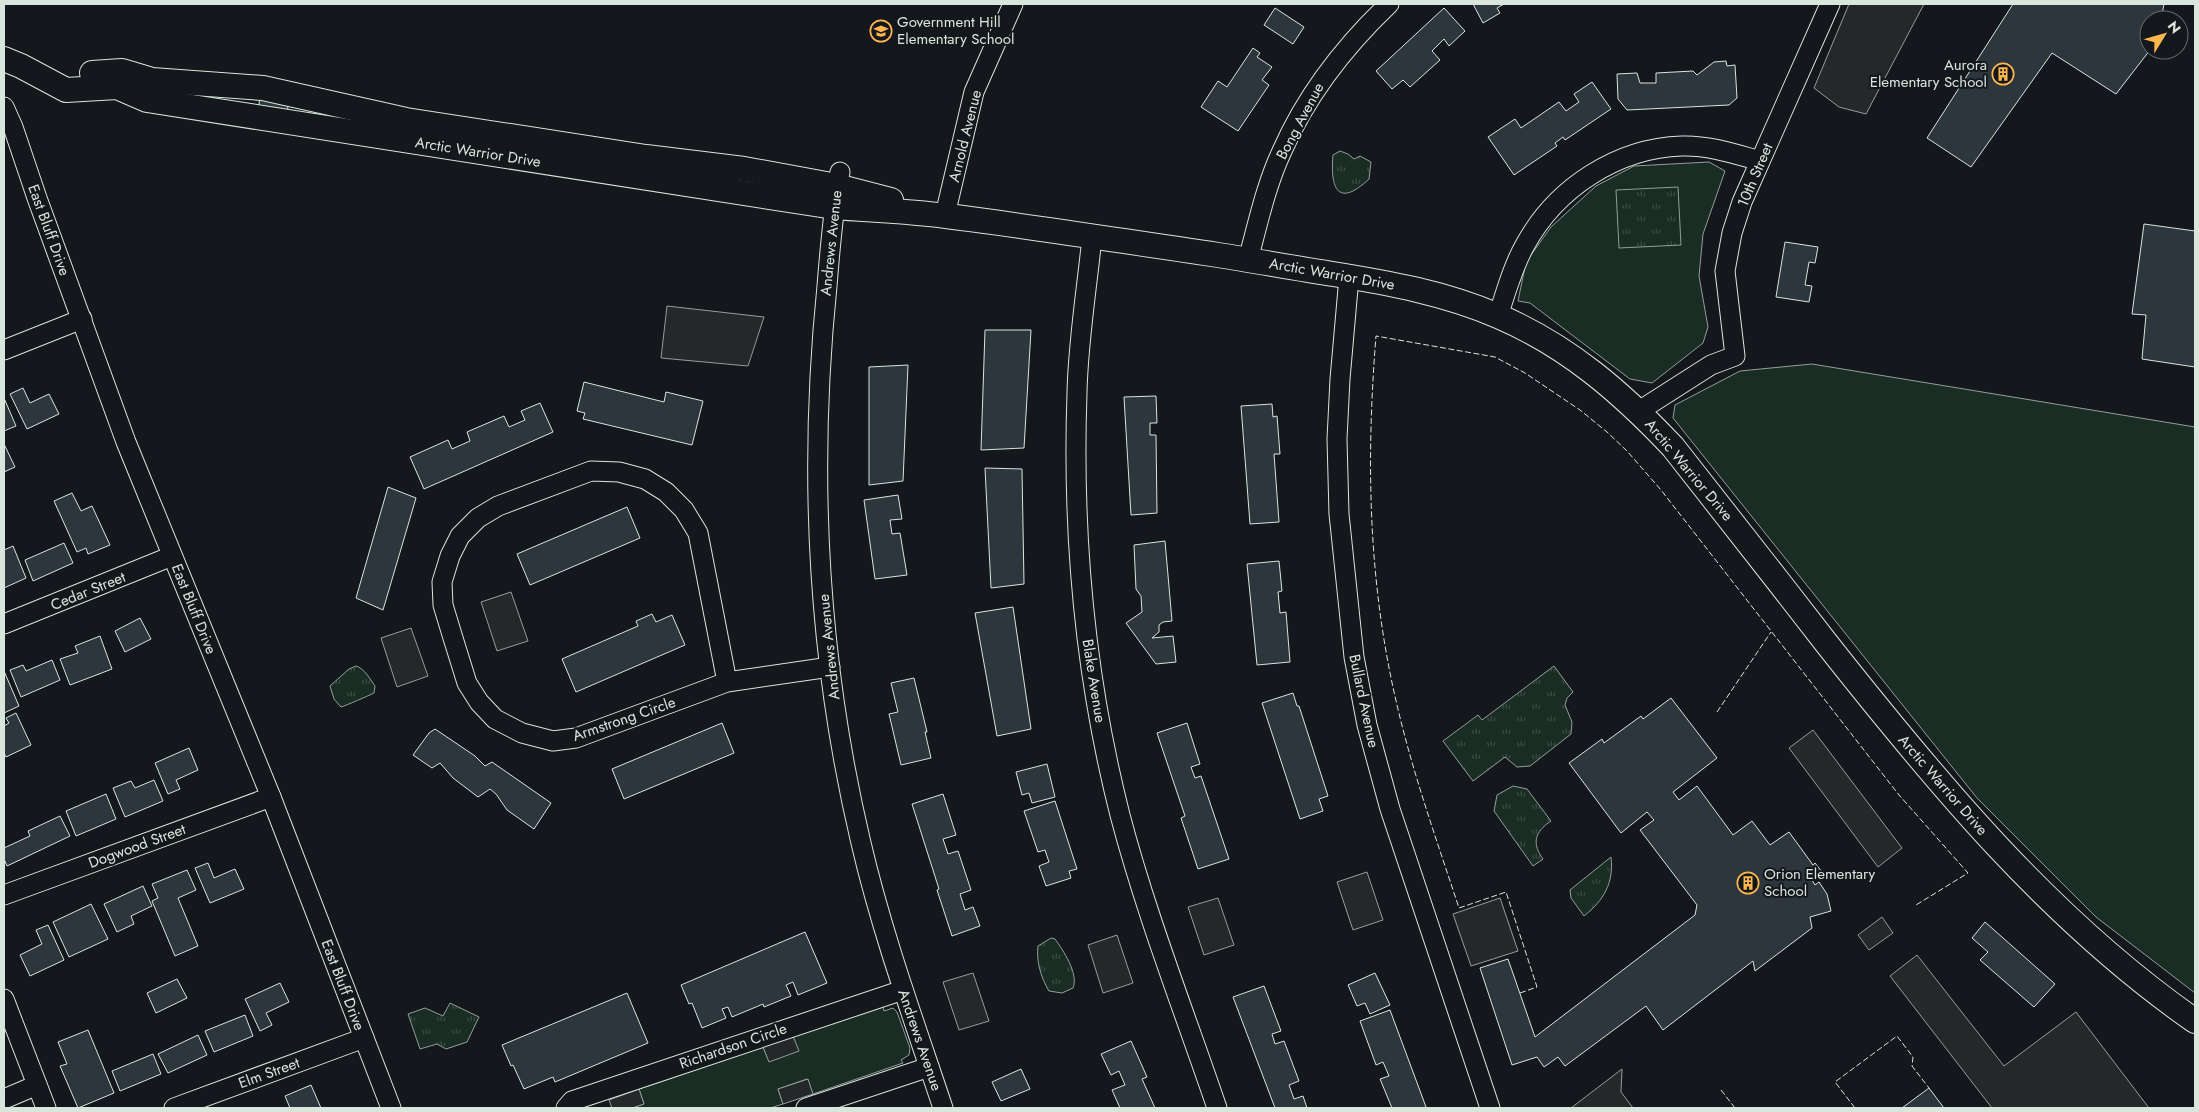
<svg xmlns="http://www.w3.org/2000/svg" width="2199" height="1112" viewBox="0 0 2199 1112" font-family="Jost,sans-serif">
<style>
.grass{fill:#1a2d24;stroke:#939e99}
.park{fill:url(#park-tufts);stroke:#939e99}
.parking{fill:#24282b;stroke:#939e99}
.building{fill:#2c363c;stroke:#d8e6dc}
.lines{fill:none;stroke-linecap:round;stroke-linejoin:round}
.minor-casing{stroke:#d8e6dc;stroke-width:21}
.major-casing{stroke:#d8e6dc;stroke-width:26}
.minor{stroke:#14181c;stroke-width:19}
.major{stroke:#14181c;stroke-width:24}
.fence{stroke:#d8e6dc;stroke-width:1;stroke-dasharray:6 2.5;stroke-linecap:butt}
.labels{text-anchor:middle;stroke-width:4;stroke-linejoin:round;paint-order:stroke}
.poi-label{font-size:15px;fill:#d8e6dc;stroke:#14181c;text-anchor:start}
.street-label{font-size:15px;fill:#d8e6dc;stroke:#14181c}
</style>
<defs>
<pattern id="park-tufts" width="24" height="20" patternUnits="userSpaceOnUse" patternTransform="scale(1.25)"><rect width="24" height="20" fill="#1a2d24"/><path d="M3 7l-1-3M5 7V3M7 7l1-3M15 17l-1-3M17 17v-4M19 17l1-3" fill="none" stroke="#3b4b43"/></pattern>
</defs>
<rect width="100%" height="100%" fill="#14181c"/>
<!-- grass -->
<g class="grass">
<path d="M 1709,162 L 1725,171 L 1703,234 L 1699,276 L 1708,327 L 1703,343 L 1652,383 L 1630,379 L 1530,303 L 1518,301 L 1526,262 L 1551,227 L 1596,186 L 1634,166 Z"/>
<path d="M 1812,364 L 2195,427 L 2195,993 L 2096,917 L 1977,798 L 1673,418 L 1675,405 L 1740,371 Z"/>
<path d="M 883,1007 L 884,1011 L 893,1008 L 897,1012 L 910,1048 L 909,1055 L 901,1060 L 903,1063 L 813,1094 L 807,1079 L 778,1089 L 783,1104 L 770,1108 L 632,1108 L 644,1104 L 639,1089 L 763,1047 L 769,1061 L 793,1036 Z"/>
</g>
<!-- park -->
<g class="park">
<path d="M 1340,151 L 1348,154 L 1354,159 L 1360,156 L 1371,162 L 1369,179 C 1338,208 1330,189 1333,155 Z"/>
<path d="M 1678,187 L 1681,245 L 1619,248 L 1616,190 Z"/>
<path d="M 356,666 C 364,668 370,679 375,686 L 374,693 C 370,695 345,706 341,707 L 334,699 L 330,686 L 349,669 Z"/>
<path d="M 1554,666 L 1573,692 L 1567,698 L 1565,705 L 1572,722 L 1571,734 L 1530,766 L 1517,767 L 1505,757 L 1473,781 L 1443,741 L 1478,715 L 1482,720 Z"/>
<path d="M 1513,786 L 1527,789 L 1551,821 C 1534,832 1532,844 1543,859 L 1533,866 L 1494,811 L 1497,795 Z"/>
<path d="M 1611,857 C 1614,883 1604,900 1584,916 L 1571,898 L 1570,890 Z"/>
<path d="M 1051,938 L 1055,939 C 1063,950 1079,974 1073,988 L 1062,993 L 1049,991 C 1041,978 1036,961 1038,946 Z"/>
<path d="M 450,1003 L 479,1017 L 467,1042 L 446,1049 L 437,1044 L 420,1049 L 408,1014 L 425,1008 L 443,1016 Z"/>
</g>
<!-- parking -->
<g class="parking">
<path d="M 1849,4 L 1924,4 L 1866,114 L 1839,107 L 1814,88 Z"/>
<path d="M 667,306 L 764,317 L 748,366 L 661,358 Z"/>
<path d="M 511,592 L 528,641 L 497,651 L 481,602 Z"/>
<path d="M 411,628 L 428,676 L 397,687 L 381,638 Z"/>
<path d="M 1813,730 L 1902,848 L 1878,867 L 1789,748 Z"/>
<path d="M 1367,872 L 1383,920 L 1353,930 L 1337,882 Z"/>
<path d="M 1218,898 L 1234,945 L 1204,955 L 1188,907 Z"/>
<path d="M 1500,898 L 1518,951 L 1471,966 L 1453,914 Z"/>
<path d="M 1882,917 L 1893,933 L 1869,950 L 1858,935 Z"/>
<path d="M 1117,935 L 1133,983 L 1103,993 L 1088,945 Z"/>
<path d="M 1917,955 L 2004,1066 L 2076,1012 L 2149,1108 L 1992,1108 L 1890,976 Z"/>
<path d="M 973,973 L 989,1021 L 959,1030 L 943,982 Z"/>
<path d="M 793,1036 L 799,1051 L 769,1062 L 763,1047 Z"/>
<path d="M 1622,1069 L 1621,1092 L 1633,1108 L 1571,1108 Z"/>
<path d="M 808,1079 L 813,1094 L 783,1104 L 778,1089 Z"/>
<path d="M 639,1089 L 644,1104 L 632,1108 L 612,1108 L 609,1100 Z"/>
</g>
<!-- building -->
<g class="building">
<path d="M 1473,4 L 1504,4 L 1497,8 L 1500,13 L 1483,23 Z"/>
<path d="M 2013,4 L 2164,4 L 2161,20 L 2149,20 L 2150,50 L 2116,94 L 2052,53 L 1971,167 L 1927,138 Z"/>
<path d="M 1275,8 L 1304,27 L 1293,44 L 1264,25 Z"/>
<path d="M 1444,8 L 1465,31 L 1449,46 L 1444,39 L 1432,51 L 1440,60 L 1410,87 L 1403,80 L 1392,89 L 1376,71 Z"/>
<path d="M 1253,48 L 1260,53 L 1257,57 L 1272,67 L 1262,80 L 1269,85 L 1238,131 L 1201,107 L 1218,81 L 1227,87 Z"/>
<path d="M 1726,61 L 1727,66 L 1735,65 L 1737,98 L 1729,105 L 1627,110 L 1618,99 L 1617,74 L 1637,73 L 1640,83 L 1656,83 L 1656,73 L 1693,71 L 1697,75 L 1714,62 Z"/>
<path d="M 1592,82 L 1611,109 L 1565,140 L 1563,137 L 1555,143 L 1557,146 L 1514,175 L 1488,137 L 1515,119 L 1521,128 L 1559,102 L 1566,111 L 1579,102 L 1574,94 Z"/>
<path d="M 260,96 L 289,100 L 284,133 L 256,129 Z"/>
<path d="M 2144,224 L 2195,231 L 2195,367 L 2142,359 L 2146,315 L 2132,314 Z"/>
<path d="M 1785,242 L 1818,247 L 1815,263 L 1809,262 L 1805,285 L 1812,286 L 1809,302 L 1776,297 Z"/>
<path d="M 985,330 L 1031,330 L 1024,448 L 981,450 Z"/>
<path d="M 908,365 L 903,481 L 869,485 L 869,367 Z"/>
<path d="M 584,382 L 664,402 L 666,392 L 703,401 L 692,445 L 583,419 L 585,413 L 577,411 Z"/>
<path d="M 23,388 L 30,403 L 49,394 L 59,414 L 27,429 L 10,394 Z"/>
<path d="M 1156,396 L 1157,423 L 1150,423 L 1150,435 L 1156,435 L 1157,513 L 1131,515 L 1124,397 Z"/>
<path d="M 4,398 L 16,426 L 4,431 Z"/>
<path d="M 540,403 L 553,432 L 424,489 L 410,457 L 448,440 L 452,449 L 470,441 L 467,432 L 504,416 L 509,427 L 525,420 L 521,411 Z"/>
<path d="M 1272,404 L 1273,417 L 1277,416 L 1280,454 L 1274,454 L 1279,522 L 1250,524 L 1241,406 Z"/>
<path d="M 4,444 L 15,467 L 4,472 Z"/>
<path d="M 985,468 L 1022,469 L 1024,584 L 991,588 Z"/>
<path d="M 388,487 L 416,498 L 383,610 L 356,598 Z"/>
<path d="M 72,493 L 81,511 L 92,506 L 110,545 L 88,554 L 86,548 L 77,552 L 54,501 Z"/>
<path d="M 898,495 L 902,519 L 890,520 L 892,534 L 900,533 L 907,575 L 875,579 L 864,500 Z"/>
<path d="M 627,507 L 640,538 L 530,585 L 517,554 Z"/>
<path d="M 1165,541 L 1172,621 L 1163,622 L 1159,625 L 1159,632 L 1152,638 L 1173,636 L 1176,662 L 1156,664 L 1126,623 L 1142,612 L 1141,596 L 1136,589 L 1134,545 Z"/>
<path d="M 64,543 L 73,563 L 33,581 L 25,560 Z"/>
<path d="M 13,546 L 26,578 L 4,588 L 4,550 Z"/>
<path d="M 1279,561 L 1282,591 L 1278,592 L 1280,613 L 1286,612 L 1290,662 L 1257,665 L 1247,564 Z"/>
<path d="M 1013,607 L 1031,729 L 997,736 L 975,613 Z"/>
<path d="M 652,614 L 656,622 L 672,615 L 685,645 L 576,692 L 562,659 L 638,626 L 636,621 Z"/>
<path d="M 140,618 L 151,639 L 125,652 L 115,631 Z"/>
<path d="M 100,636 L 112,669 L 70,685 L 60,659 L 78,653 L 75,646 Z"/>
<path d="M 52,660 L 60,680 L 21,697 L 10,670 L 23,665 L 26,671 Z"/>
<path d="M 4,671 L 19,706 L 4,713 Z"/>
<path d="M 914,678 L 927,732 L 925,732 L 931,758 L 901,765 L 889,714 L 898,712 L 891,683 Z"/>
<path d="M 1293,693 L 1297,706 L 1299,706 L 1328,796 L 1319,799 L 1323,811 L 1300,819 L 1262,703 Z"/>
<path d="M 1671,698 L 1717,758 L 1673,792 L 1679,800 L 1697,786 L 1733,835 L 1752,821 L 1770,845 L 1789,832 L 1813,865 L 1815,863 L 1822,872 L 1812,880 L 1815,885 L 1819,882 L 1827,894 L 1831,911 L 1810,917 L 1812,928 L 1755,971 L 1753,961 L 1663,1030 L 1646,1006 L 1565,1066 L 1558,1057 L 1544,1067 L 1537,1057 L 1512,1065 L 1480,968 L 1508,959 L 1535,1037 L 1695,915 L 1697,905 L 1640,830 L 1654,820 L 1647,812 L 1621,833 L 1569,763 L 1602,739 L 1604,743 L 1641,716 L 1643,719 Z"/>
<path d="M 16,713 L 31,745 L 6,757 L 4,753 L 4,726 L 9,723 L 6,718 Z"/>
<path d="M 722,723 L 734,753 L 624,799 L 612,769 Z"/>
<path d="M 1187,723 L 1200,764 L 1191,767 L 1195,778 L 1201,776 L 1229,859 L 1198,869 L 1181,818 L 1185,816 L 1157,733 Z"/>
<path d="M 435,729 L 475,756 L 485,766 L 492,762 L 551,803 L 534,829 L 507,810 L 496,794 L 490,789 L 478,797 L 453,778 L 440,763 L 432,768 L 413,755 L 429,733 Z"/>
<path d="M 189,748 L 198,770 L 176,780 L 180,789 L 168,794 L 155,763 Z"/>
<path d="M 1047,764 L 1055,797 L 1032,803 L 1029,793 L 1022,795 L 1016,772 Z"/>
<path d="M 154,780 L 163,801 L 125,817 L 113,788 L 131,781 L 135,788 Z"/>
<path d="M 106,794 L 116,819 L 76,836 L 66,811 Z"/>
<path d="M 943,794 L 956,835 L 943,839 L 948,854 L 958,851 L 971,890 L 960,894 L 965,910 L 973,907 L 980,926 L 952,936 L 937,890 L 939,889 L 912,804 Z"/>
<path d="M 1055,801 L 1077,869 L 1069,871 L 1071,878 L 1046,886 L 1039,866 L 1049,862 L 1045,850 L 1038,852 L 1024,811 Z"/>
<path d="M 60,816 L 70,836 L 7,866 L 4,859 L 4,848 L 30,836 L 28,831 Z"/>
<path d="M 208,863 L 214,878 L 235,869 L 244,889 L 210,903 L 195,868 Z"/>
<path d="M 187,870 L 196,890 L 178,898 L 198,946 L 175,956 L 152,901 L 158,898 L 152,884 Z"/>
<path d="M 143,886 L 152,906 L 131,916 L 134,924 L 117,932 L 104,904 Z"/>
<path d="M 91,904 L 108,939 L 69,957 L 53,922 Z"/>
<path d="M 1985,922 L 2055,984 L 2034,1007 L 1980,960 L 1988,952 L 1972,938 Z"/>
<path d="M 48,925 L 64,960 L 30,976 L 20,955 L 42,944 L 36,930 Z"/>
<path d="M 805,932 L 827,983 L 798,995 L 793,982 L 786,985 L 791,996 L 764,1007 L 763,1004 L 732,1017 L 728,1007 L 722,1009 L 726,1018 L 702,1028 L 692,1003 L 689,1004 L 681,985 Z"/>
<path d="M 1375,973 L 1390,1005 L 1370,1014 L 1365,1003 L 1357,1006 L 1348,985 Z"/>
<path d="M 177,979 L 187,998 L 156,1013 L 147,993 Z"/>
<path d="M 280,983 L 289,1002 L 266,1013 L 272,1025 L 260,1031 L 245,999 Z"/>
<path d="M 1264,986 L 1281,1031 L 1272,1034 L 1275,1044 L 1284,1041 L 1299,1081 L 1289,1085 L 1294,1099 L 1303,1096 L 1307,1108 L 1275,1108 L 1233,997 Z"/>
<path d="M 627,993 L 648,1043 L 555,1082 L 553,1077 L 524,1089 L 513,1065 L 511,1066 L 502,1045 Z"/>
<path d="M 1390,1010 L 1426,1107 L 1422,1108 L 1392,1108 L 1380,1079 L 1389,1076 L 1383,1062 L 1376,1065 L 1360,1021 Z"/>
<path d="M 245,1015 L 253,1036 L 214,1052 L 205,1031 Z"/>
<path d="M 88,1030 L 114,1093 L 78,1108 L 60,1066 L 67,1064 L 58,1042 Z"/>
<path d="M 198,1035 L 207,1055 L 168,1073 L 158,1054 Z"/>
<path d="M 1131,1041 L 1147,1077 L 1142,1079 L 1155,1108 L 1120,1108 L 1112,1090 L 1125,1085 L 1119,1071 L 1111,1075 L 1101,1054 Z"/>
<path d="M 153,1054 L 161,1074 L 120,1091 L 112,1071 Z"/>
<path d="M 1021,1069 L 1030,1089 L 1001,1101 L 992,1082 Z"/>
<path d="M 311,1085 L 321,1108 L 290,1108 L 285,1096 Z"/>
<path d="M 1929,1088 L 1944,1108 L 1902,1108 Z"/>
</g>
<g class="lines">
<!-- minor casing -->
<g class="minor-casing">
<g id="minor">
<path d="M 4,107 L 13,127 L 37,198 L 126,442 L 271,797 L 391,1108"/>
<path d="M 840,172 C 833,210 830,248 827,286 C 808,472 818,661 861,843 C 882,933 914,1021 943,1108"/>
<path d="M 945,215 L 974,92 L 1013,4"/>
<path d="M 1092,237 C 1087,288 1078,341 1077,393 C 1072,535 1085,677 1120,815 C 1146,914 1184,1011 1217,1108"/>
<path d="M 1248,260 C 1258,223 1266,185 1282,151 C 1307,94 1345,46 1389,4"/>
<path d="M 1349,277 L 1340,379 L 1337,439 L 1339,514 L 1354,657 L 1367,725 L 1390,809 L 1490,1108"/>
<path d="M 1498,316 C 1506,292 1513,266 1525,245 C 1556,188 1617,148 1682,146 C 1708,145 1735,154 1760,161"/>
<path d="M 4,350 L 82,319"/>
<path d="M 1639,411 L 1711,365 L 1735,356 L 1725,271 L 1732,233 L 1742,202 L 1830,4"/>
<path d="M 4,624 L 172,556"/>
<path d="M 727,682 L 698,533 L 684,510 L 666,492 L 645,479 L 619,472 L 591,471 L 498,506 L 478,518 L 460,536 L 450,556 L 442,582 L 443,605 L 453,638 L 467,683 L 479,702 L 495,719 L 522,733 L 553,741 L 576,738 L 727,682 L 830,667"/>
<path d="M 4,895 L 271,797"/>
<path d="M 4,999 L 46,1108"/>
<path d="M 4,1099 L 37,1085"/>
<path d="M 174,1108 L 364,1038"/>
<path d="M 566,1108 L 572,1101 L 903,990"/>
<path d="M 806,1108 L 929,1067"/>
</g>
</g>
<!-- major casing -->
<g class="major-casing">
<g id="major">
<path d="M 4,59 L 21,66 L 66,90 L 117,87 L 147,100 L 834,207 C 872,210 909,211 946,216 C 1037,227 1127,242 1218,255 C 1256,261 1294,268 1333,274 C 1389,283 1445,293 1498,316 C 1568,346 1621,392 1673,447 C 1724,512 1776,578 1827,644 C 1936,782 2050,920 2195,1021"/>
<path d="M 92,73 L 122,71 L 152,80 L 263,88 L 406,120 L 646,157 L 744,169 L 837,186 L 891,200"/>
</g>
</g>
<!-- minor -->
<use href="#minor" class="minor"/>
<!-- major -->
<use href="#major" class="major"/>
<!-- fence -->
<g class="fence">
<path d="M 1717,712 L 1771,632"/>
<path d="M 1520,993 L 1537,987 L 1506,892 L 1459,908 C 1437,841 1413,774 1397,705 C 1368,582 1366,461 1376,336 L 1495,357 L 1525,373 L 1580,410 L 1607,432 L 1627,451 L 1661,490 L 1899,795 L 1968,873 L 1916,905"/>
<path d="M 1721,1090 L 1735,1108"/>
<path d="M 1855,1108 L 1835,1082 L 1897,1036 L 1913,1057 L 1912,1066 L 1929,1088"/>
</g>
</g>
<!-- icons -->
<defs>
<g id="school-ring" transform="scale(1.125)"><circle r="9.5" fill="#14181c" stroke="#ffb74d" stroke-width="1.5"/><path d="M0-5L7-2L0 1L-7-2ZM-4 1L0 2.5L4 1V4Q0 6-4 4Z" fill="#ffb74d"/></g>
<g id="building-ring" transform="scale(1.125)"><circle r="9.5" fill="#14181c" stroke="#ffb74d" stroke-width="1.5"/><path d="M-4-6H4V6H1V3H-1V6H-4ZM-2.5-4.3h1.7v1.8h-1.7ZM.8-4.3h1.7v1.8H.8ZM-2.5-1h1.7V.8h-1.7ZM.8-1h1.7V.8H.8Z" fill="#ffb74d"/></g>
</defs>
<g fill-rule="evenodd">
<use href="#school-ring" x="881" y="31"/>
<use href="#building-ring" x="2003" y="74"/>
<use href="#building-ring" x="1748" y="883"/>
</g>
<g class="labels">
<!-- poi labels -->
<g class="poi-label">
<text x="897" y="27">Government Hill<tspan x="897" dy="17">Elementary School</tspan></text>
<text x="1987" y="70" text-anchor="end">Aurora<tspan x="1987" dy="17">Elementary School</tspan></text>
<text x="1764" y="879">Orion Elementary<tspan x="1764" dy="17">School</tspan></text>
</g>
<!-- street labels -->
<g class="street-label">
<text transform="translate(1300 121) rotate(-62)" y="5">Bong Avenue</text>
<text transform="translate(965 136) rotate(-76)" y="5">Arnold Avenue</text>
<text transform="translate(478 152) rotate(9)" y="5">Arctic Warrior Drive</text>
<text transform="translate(1755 175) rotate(-67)" y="5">10th Street</text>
<text transform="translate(49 230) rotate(70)" y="5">East Bluff Drive</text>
<text transform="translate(831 243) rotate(-84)" y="5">Andrews Avenue</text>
<text transform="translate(1332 274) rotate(10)" y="5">Arctic Warrior Drive</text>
<text transform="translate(1689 470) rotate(50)" y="5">Arctic Warrior Drive</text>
<text transform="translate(88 591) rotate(-22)" y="5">Cedar Street</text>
<text transform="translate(194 609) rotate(68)" y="5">East Bluff Drive</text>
<text transform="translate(829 647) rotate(-96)" y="5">Andrews Avenue</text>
<text transform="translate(1094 681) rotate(81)" y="5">Blake Avenue</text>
<text transform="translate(1364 701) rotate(78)" y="5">Bullard Avenue</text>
<text transform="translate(624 719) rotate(-19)" y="5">Armstrong Circle</text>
<text transform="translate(1943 785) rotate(49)" y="5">Arctic Warrior Drive</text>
<text transform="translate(137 846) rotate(-20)" y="5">Dogwood Street</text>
<text transform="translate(343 985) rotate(69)" y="5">East Bluff Drive</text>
<text transform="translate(920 1040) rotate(71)" y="5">Andrews Avenue</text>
<text transform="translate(733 1046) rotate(-19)" y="5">Richardson Circle</text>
<text transform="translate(269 1073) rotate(-20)" y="5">Elm Street</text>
</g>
</g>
<!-- border -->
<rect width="2199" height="1112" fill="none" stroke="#d8e6dc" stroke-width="10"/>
<!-- north arrow -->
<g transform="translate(2164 35) rotate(53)"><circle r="24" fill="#14181c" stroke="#626a69"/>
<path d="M0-4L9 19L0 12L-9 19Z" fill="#ffb74d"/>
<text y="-8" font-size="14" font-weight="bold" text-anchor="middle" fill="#d8e6dc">N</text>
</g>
</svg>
